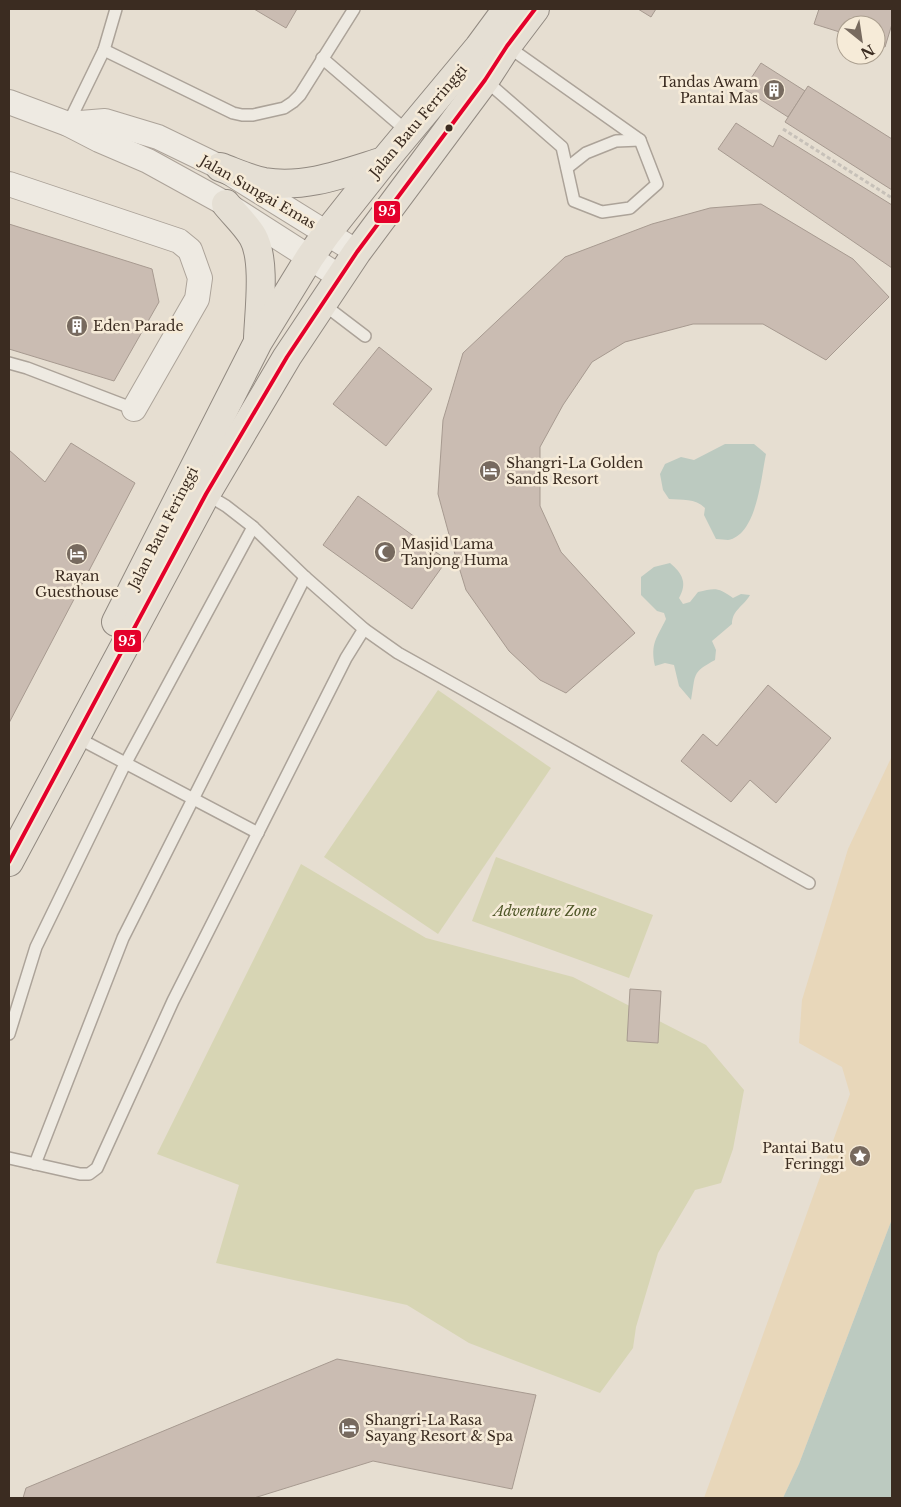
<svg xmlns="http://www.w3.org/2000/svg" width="901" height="1507" viewBox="0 0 901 1507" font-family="'Libre Baskerville',serif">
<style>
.green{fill:#d7d5b4}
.sand{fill:#e8d7ba}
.water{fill:#bccac0}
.building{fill:#cabcb2;stroke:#a79a90}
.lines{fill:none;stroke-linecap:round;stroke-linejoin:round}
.service-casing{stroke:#aca399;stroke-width:14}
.minor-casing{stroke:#aca399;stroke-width:26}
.primary-casing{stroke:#918980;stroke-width:30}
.path{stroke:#c7c1b9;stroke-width:3;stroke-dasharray:4 2.5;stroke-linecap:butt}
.service{stroke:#eeeae2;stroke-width:11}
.minor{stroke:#eeeae2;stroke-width:24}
.primary{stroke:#e5dfd4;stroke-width:28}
.bus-1-casing{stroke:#f6ebd8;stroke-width:8}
.bus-1{stroke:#e4002b;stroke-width:4}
.bus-dot{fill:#3b2c21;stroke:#f6ebd8;stroke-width:2}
.labels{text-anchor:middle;stroke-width:5;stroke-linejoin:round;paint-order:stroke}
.poi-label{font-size:14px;fill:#3b2c21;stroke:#f6ebd8;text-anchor:start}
.street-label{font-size:14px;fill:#3b2c21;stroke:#f6ebd8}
.park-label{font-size:14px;font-style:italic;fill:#4f5728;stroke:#f6ebd8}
.line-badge{stroke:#f6ebd8;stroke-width:2}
.badge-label{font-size:14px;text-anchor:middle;font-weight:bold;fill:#fff}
</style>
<rect width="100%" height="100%" fill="#e6ded1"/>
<!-- green -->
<g class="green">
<path d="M 438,690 L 551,768 L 438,934 L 324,857 Z"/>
<path d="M 496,857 L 653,915 L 629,978 L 472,921 Z"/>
<path d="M 301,864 L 426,938 L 573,977 L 706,1045 L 744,1090 L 733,1149 L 721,1183 L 695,1190 L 658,1253 L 636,1327 L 633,1348 L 600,1393 L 469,1343 L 407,1305 L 216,1263 L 239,1185 L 157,1154 Z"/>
</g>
<!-- sand -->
<path class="sand" d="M 892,756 L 892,1219 L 799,1464 L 783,1498 L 704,1498 L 850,1094 L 842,1067 L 799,1043 L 802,1000 L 848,849 Z"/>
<!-- water -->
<g class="water">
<path d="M 725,444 L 754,444 L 766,454 C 761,477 757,535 728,540 C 725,540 720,539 716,539 L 704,515 L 705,508 C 695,498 682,500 669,499 L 663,490 L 660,474 L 665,464 L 681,457 L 694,460 Z"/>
<path d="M 670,563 C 682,573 688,583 679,598 L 683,604 L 690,602 L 698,592 C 715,588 718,587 733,598 L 741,594 L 750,595 C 744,606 732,610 732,624 L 712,641 L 716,650 L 715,660 C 691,673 696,674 691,700 L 679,686 L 674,665 L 665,663 L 655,666 C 650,643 657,638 666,619 L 664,613 L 657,611 L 641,595 L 641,577 L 654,567 Z"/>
<path d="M 892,1219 L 892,1498 L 783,1498 L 799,1464 Z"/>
</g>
<!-- building -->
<g class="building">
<path d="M 254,9 L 297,9 L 286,28 Z"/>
<path d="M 638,9 L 656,9 L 651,17 Z"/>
<path d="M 819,9 L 892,9 L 892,24 L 885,47 L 876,44 L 876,25 L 846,25 L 846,34 L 814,24 Z"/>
<path d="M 761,63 L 805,91 L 788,117 L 744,89 Z"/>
<path d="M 808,86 L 892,139 L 892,190 L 785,122 Z"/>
<path d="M 736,123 L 773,147 L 779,135 L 892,205 L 892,268 L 718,149 Z"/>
<path d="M 761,204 L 853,259 L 889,297 L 826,360 L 763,324 L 693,324 L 625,342 L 592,362 L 563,405 L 540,447 L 540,506 L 561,552 L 635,633 L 566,693 L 540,680 L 509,651 L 466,590 L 450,538 L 438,494 L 443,420 L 463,353 L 565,257 L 652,224 L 710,208 Z"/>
<path d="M 9,224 L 152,269 L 159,302 L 114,381 L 9,349 Z"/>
<path d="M 379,347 L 432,389 L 386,446 L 333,404 Z"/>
<path d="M 71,443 L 135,483 L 9,723 L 9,450 L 45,482 Z"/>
<path d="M 358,496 L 447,560 L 412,609 L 323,545 Z"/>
<path d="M 768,685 L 831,738 L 776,803 L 750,780 L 731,802 L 681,761 L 703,734 L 717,746 Z"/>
<path d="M 630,989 L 661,991 L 658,1043 L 627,1041 Z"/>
<path d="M 337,1359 L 536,1395 L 512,1489 L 373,1461 L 254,1498 L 23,1498 L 26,1488 Z"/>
</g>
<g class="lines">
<!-- service casing -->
<g class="service-casing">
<g id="service">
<path d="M 507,46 L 640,140 L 657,184 L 630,208 L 602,212 L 574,201 L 562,147 L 485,80 L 479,47 Z"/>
<path d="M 104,50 L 233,113 L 242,115 L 253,115 L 284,108 L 293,102 L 300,95 L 354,9"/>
<path d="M 322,58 L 408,132"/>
<path d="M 68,124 L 104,50 L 116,9"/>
<path d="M 567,168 L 586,153 L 616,141 L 640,140"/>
<path d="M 323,304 L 365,336"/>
<path d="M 9,363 L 27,368 L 134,409"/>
<path d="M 206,494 L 226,506 L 253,527 L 305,577 L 364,629 L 398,653 L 809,883"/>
<path d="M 76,737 L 258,833"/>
<path d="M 9,1034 L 36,947 L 123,768 L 253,527"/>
<path d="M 9,1158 L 80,1174 L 89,1174 L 97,1168 L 173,1001 L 346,658 L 364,629"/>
<path d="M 35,1164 L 123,938 L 305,577"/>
</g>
</g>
<!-- minor casing -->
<g class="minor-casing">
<g id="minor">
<path d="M 9,102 L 68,124 L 99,140 L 148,161 L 226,204 L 340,277"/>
<path d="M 68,124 L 105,121 L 158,137 L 220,167 L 357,252"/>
<path d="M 9,184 L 179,241 L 190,250 L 200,278 L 197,299 L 134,409"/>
</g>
</g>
<!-- primary casing -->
<g class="primary-casing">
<g id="primary">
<path d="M 220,167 C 234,172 249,179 264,182 C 305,189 345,173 384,161"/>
<path d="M 226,204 C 234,214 246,225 253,237 C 266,260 259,311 258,338"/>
<path d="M 116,622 L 258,342 L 310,257 L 327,233 L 384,161 L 479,47 L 507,9"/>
<path d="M 9,862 L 206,494 L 287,357 L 357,252 L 485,80 L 507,46 L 535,9"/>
</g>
</g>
<!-- path -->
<path class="path" d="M 783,129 L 892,198"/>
<!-- service -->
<use href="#service" class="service"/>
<!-- minor -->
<use href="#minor" class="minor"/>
<!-- primary -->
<use href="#primary" class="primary"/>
<!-- bus-1 casing -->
<g class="bus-1-casing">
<path id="bus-1" d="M 9,862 L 206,494 L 287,357 L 357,252 L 485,80 L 507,46 L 535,9"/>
</g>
<!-- bus-1 -->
<use href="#bus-1" class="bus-1"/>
</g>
<!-- icons -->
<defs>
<g id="building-disc" transform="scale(1.125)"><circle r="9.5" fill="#776a5f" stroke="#f6ebd8"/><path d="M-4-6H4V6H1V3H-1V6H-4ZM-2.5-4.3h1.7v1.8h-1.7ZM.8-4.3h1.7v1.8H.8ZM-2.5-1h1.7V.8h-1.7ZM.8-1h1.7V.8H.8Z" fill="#fff"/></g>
<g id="hotel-disc" transform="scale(1.125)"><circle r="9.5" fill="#776a5f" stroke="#f6ebd8"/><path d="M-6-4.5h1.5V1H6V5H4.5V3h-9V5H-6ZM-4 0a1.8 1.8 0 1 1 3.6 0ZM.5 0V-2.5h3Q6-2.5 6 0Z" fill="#fff"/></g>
<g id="mosque-disc" transform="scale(1.125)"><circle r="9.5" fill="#776a5f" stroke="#f6ebd8"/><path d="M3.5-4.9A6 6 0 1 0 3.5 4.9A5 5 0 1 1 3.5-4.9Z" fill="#fff"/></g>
<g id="sight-disc" transform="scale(1.125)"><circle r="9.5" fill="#776a5f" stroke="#f6ebd8"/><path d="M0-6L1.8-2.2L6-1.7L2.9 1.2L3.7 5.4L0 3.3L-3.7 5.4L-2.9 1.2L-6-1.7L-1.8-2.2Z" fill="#fff"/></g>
</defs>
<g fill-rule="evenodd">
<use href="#building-disc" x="774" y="90"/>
<use href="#building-disc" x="77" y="326"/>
<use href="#hotel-disc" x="490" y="471"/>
<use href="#mosque-disc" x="385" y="552"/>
<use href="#hotel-disc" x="77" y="554"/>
<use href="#sight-disc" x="860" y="1156"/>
<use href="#hotel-disc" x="349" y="1428"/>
</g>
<!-- markers -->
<circle class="bus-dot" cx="449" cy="128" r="4.5"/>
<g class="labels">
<!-- poi labels -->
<g class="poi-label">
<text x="758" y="87" text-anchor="end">Tandas Awam<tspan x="758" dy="16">Pantai Mas</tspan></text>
<text x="93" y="331">Eden Parade</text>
<text x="506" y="468">Shangri-La Golden<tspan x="506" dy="16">Sands Resort</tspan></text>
<text x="401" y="549">Masjid Lama<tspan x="401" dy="16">Tanjong Huma</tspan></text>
<text x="77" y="581" text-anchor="middle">Rayan<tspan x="77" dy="16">Guesthouse</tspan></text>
<text x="844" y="1153" text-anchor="end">Pantai Batu<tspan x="844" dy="16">Feringgi</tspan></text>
<text x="365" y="1425">Shangri-La Rasa<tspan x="365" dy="16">Sayang Resort &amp; Spa</tspan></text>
</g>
<!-- street labels -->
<g class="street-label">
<text transform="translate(418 121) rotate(-50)" y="5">Jalan Batu Ferringgi</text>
<text transform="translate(258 192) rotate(30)" y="5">Jalan Sungai Emas</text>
<text transform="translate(163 528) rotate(-63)" y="5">Jalan Batu Feringgi</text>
</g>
<!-- park labels -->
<g class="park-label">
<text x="545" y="916">Adventure Zone</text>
</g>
</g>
<g class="line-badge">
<rect x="373" y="200" width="28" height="24" rx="5" fill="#e4002b"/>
<rect x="113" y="629" width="29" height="24" rx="5" fill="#e4002b"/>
</g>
<g class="badge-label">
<text x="387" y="216">95</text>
<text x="127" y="646">95</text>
</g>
<!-- border -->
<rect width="901" height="1507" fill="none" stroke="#3b2c21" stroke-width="20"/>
<!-- north arrow -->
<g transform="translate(861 40) rotate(150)"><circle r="24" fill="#f6ebd8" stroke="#ab9f8f"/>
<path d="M0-4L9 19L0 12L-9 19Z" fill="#776a5f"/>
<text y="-8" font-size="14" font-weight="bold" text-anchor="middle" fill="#3b2c21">N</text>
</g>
</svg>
